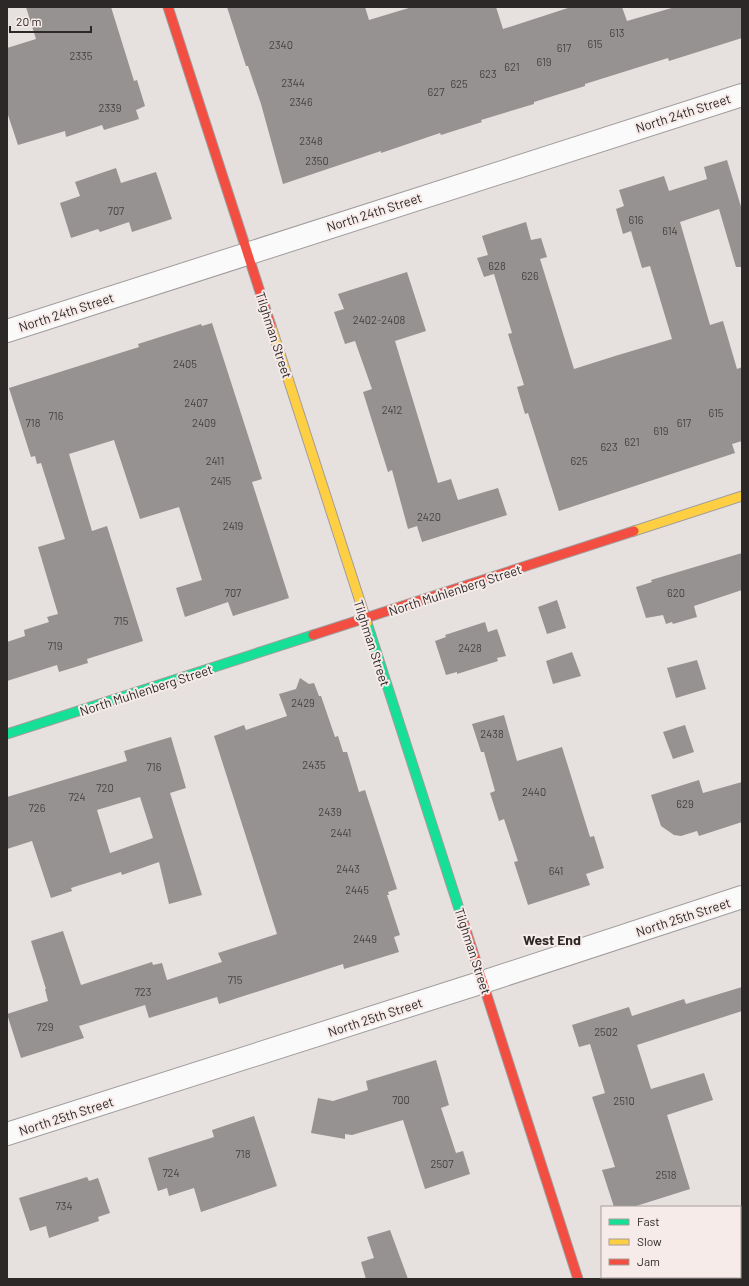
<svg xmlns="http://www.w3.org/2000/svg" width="749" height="1286" viewBox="0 0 749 1286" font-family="Barlow,sans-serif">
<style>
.building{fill:#969292;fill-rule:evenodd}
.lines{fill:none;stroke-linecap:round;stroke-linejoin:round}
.street-casing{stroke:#a29d9d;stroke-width:24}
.fast-casing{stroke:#a29d9d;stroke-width:11}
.slow-casing{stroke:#a29d9d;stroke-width:11}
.jam-casing{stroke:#a29d9d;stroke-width:11}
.street{stroke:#fbfafa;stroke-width:22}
.fast{stroke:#16e098;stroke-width:9}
.slow{stroke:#ffcf43;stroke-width:9}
.jam{stroke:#f24e42;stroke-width:9}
.labels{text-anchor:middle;stroke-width:4;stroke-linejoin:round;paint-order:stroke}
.number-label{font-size:11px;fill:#464242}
.street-label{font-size:13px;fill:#2c2828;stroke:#f6ebe9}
.neighbourhood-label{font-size:14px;font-weight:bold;fill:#2c2828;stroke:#f6ebe9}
</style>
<rect width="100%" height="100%" fill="#e6e0df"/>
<!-- building -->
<g class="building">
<path d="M 26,7 L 111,7 L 134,81 L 137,80 L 145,106 L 136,110 L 139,119 L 104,130 L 102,125 L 66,137 L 65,131 L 18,145 L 7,112 L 7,48 L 36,39 Z"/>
<path d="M 227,7 L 365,7 L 369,20 L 412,7 L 496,7 L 503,29 L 571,7 L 622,7 L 627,21 L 675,7 L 742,7 L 742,38 L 669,61 L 668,58 L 585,84 L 585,86 L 534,102 L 534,104 L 481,120 L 482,122 L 441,135 L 440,133 L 381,153 L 381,151 L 283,184 L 261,104 L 248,66 L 246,66 Z"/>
<path d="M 727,160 L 742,210 L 742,267 L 736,267 L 719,209 L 680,222 L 710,325 L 723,321 L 737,369 L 742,367 L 742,441 L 732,444 L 735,453 L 559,511 L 528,413 L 525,414 L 517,387 L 524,385 L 508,334 L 512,333 L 494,274 L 484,277 L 477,258 L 488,255 L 482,236 L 526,222 L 531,240 L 541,238 L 547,257 L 540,259 L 574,369 L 615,356 L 672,339 L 650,266 L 642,268 L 631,231 L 623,234 L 616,209 L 624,206 L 619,190 L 664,176 L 669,191 L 707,179 L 704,167 Z"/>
<path d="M 116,168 L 121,183 L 156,172 L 172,219 L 132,232 L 129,222 L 100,232 L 98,229 L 71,238 L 60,203 L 80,196 L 75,182 Z"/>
<path d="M 407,272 L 426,331 L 395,341 L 438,483 L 451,479 L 458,500 L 498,488 L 507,515 L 422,542 L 417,526 L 408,529 L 392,470 L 388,472 L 363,392 L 372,389 L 355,341 L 345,344 L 334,312 L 344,309 L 338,294 Z"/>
<path d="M 212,323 L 262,479 L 252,482 L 289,598 L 233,616 L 228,602 L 185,617 L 176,588 L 202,580 L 179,507 L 140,519 L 114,440 L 69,454 L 92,531 L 107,526 L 143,641 L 87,659 L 88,663 L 59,672 L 57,665 L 7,681 L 7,642 L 25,636 L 24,630 L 49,622 L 47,617 L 58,614 L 38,547 L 65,539 L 41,463 L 37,464 L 35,456 L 31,457 L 9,388 L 139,347 L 138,344 L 201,324 L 202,326 Z"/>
<path d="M 742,553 L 742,590 L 694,606 L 697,617 L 673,624 L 672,622 L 666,624 L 663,615 L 646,618 L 636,587 L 652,582 L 651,580 Z"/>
<path d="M 557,600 L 566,628 L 547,634 L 538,607 Z"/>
<path d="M 485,622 L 488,632 L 497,629 L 506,656 L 497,658 L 498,661 L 457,674 L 457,672 L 446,675 L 435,641 L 446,637 L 445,635 Z"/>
<path d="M 572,652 L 581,676 L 553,684 L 546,661 Z"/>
<path d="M 697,660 L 706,689 L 676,698 L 667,668 Z"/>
<path d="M 300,678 L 309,684 L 314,683 L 319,696 L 321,696 L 335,737 L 338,736 L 343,752 L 347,752 L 359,792 L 365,790 L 397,889 L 388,892 L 389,895 L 387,895 L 400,935 L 394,937 L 399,952 L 344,969 L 343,964 L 219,1004 L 217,997 L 149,1018 L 145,1005 L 79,1026 L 84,1038 L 21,1058 L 7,1014 L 48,1001 L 45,989 L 46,989 L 31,941 L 63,931 L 81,985 L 152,962 L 153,965 L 162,963 L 167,980 L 222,962 L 218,953 L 277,934 L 214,736 L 244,725 L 246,730 L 287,716 L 279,694 L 296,689 Z"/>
<path d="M 504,715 L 517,761 L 562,747 L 590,837 L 594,836 L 604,868 L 586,874 L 590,885 L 528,905 L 514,862 L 518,861 L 504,819 L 499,821 L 490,793 L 495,791 L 484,752 L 481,752 L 472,724 Z"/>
<path d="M 685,725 L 694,752 L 673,759 L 663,732 Z"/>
<path d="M 171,737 L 186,788 L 170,793 L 202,895 L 169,904 L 159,862 L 122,875 L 121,872 L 71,888 L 72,891 L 51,898 L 32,841 L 7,849 L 7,797 L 127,761 L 124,751 ZM 140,797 L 153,838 L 110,853 L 97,810 Z"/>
<path d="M 699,780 L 703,793 L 742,782 L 742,822 L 699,836 L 697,831 L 681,836 L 674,835 L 661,826 L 651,795 Z"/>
<path d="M 742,987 L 742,1011 L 637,1045 L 651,1089 L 704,1073 L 713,1100 L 667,1115 L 690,1189 L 633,1207 L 614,1207 L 602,1170 L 615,1167 L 592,1097 L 605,1093 L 590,1044 L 579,1047 L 572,1025 L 629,1007 L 632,1016 L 684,999 L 686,1004 Z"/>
<path d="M 436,1060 L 449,1105 L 441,1108 L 456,1153 L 463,1151 L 470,1174 L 425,1189 L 403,1120 L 352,1135 L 345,1134 L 345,1139 L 311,1133 L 318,1098 L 333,1101 L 368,1090 L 366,1081 Z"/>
<path d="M 254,1116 L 277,1186 L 201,1212 L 194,1188 L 169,1196 L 167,1188 L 158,1191 L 148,1158 L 214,1137 L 212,1130 Z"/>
<path d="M 87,1177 L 89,1181 L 98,1178 L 110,1213 L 98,1217 L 99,1221 L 49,1238 L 46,1226 L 30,1231 L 19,1198 Z"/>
<path d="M 390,1230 L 408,1279 L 366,1279 L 361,1262 L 374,1258 L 367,1237 Z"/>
</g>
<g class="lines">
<!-- street casing -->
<g class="street-casing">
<g id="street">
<path d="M 7,331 L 742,95"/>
<path d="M 7,1134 L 483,982 L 742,897"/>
</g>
</g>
<!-- fast casing -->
<g class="fast-casing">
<g id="fast">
<path d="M 367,623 L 462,918"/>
<path d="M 7,734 L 313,635"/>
</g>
</g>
<!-- slow casing -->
<g class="slow-casing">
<g id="slow">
<path d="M 271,326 L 367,623"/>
<path d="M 634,531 L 742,496"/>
</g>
</g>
<!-- jam casing -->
<g class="jam-casing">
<g id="jam">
<path d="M 168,7 L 271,326"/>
<path d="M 313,635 L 634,531"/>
<path d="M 462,918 L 578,1279"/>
</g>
</g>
<!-- street -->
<use href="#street" class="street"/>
<!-- fast -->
<use href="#fast" class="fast"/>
<!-- slow -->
<use href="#slow" class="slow"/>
<!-- jam -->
<use href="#jam" class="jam"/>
</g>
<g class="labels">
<!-- number labels -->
<g class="number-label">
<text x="617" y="37">613</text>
<text x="595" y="48">615</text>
<text x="281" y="49">2340</text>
<text x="564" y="52">617</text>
<text x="81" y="60">2335</text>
<text x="544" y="66">619</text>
<text x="512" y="71">621</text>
<text x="488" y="78">623</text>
<text x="293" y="87">2344</text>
<text x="459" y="88">625</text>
<text x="436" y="96">627</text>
<text x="301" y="106">2346</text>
<text x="110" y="112">2339</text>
<text x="311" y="145">2348</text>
<text x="317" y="165">2350</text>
<text x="116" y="215">707</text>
<text x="636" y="224">616</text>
<text x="670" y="235">614</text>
<text x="497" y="270">628</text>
<text x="530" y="280">626</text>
<text x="379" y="324">2402-2408</text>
<text x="185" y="368">2405</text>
<text x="196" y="407">2407</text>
<text x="392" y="414">2412</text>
<text x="716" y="417">615</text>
<text x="56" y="420">716</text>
<text x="33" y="427">718</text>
<text x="204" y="427">2409</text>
<text x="684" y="427">617</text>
<text x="661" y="435">619</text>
<text x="632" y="446">621</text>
<text x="609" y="451">623</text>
<text x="215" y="465">2411</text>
<text x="579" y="465">625</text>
<text x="221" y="485">2415</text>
<text x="429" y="521">2420</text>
<text x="233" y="530">2419</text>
<text x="233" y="597">707</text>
<text x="676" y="597">620</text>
<text x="121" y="625">715</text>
<text x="55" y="650">719</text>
<text x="470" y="652">2428</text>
<text x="303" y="707">2429</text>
<text x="492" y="738">2438</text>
<text x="314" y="769">2435</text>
<text x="154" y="771">716</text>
<text x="105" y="792">720</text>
<text x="534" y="796">2440</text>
<text x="77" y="801">724</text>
<text x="685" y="808">629</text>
<text x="37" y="812">726</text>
<text x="330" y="816">2439</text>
<text x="341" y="837">2441</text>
<text x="348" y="873">2443</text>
<text x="556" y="875">641</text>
<text x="357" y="894">2445</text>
<text x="365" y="943">2449</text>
<text x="235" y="984">715</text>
<text x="143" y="996">723</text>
<text x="45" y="1031">729</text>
<text x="606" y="1036">2502</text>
<text x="401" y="1104">700</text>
<text x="624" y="1105">2510</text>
<text x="243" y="1158">718</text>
<text x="442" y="1168">2507</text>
<text x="171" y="1177">724</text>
<text x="666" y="1179">2518</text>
<text x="64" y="1210">734</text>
</g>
<!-- street labels -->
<g class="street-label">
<text transform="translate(683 113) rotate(-18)" y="5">North 24th Street</text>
<text transform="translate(374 212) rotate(-18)" y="5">North 24th Street</text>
<text transform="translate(66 312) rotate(-18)" y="5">North 24th Street</text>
<text transform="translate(274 335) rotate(72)" y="5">Tilghman Street</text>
<text transform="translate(455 590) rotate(-18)" y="5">North Muhlenberg Street</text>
<text transform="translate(372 643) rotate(72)" y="5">Tilghman Street</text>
<text transform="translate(146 690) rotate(-18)" y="5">North Muhlenberg Street</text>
<text transform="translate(683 917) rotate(-18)" y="5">North 25th Street</text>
<text transform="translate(473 951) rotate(72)" y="5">Tilghman Street</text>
<text transform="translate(375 1017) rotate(-18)" y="5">North 25th Street</text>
<text transform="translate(66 1116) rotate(-18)" y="5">North 25th Street</text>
</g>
<!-- neighbourhood labels -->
<g class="neighbourhood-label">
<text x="552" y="945">West End</text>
</g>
</g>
<!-- border -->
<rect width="749" height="1286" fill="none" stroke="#2c2828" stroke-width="16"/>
<!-- legend -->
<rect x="601" y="1206" width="140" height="72" fill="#f6ebe9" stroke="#a59d9c"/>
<rect x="609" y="1219" width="20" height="6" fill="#16e098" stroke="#a59d9c"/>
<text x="637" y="1226" font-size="12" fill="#2c2828">Fast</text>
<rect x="609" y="1239" width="20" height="6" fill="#ffcf43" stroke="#a59d9c"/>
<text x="637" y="1246" font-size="12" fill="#2c2828">Slow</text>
<rect x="609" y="1259" width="20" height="6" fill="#f24e42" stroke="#a59d9c"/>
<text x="637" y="1266" font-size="12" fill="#2c2828">Jam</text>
<!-- scale -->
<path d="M10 26v6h81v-6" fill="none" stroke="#2c2828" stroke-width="2"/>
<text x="16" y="26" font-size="12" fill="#2c2828" stroke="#f6ebe9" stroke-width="3" paint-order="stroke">20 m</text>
</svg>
